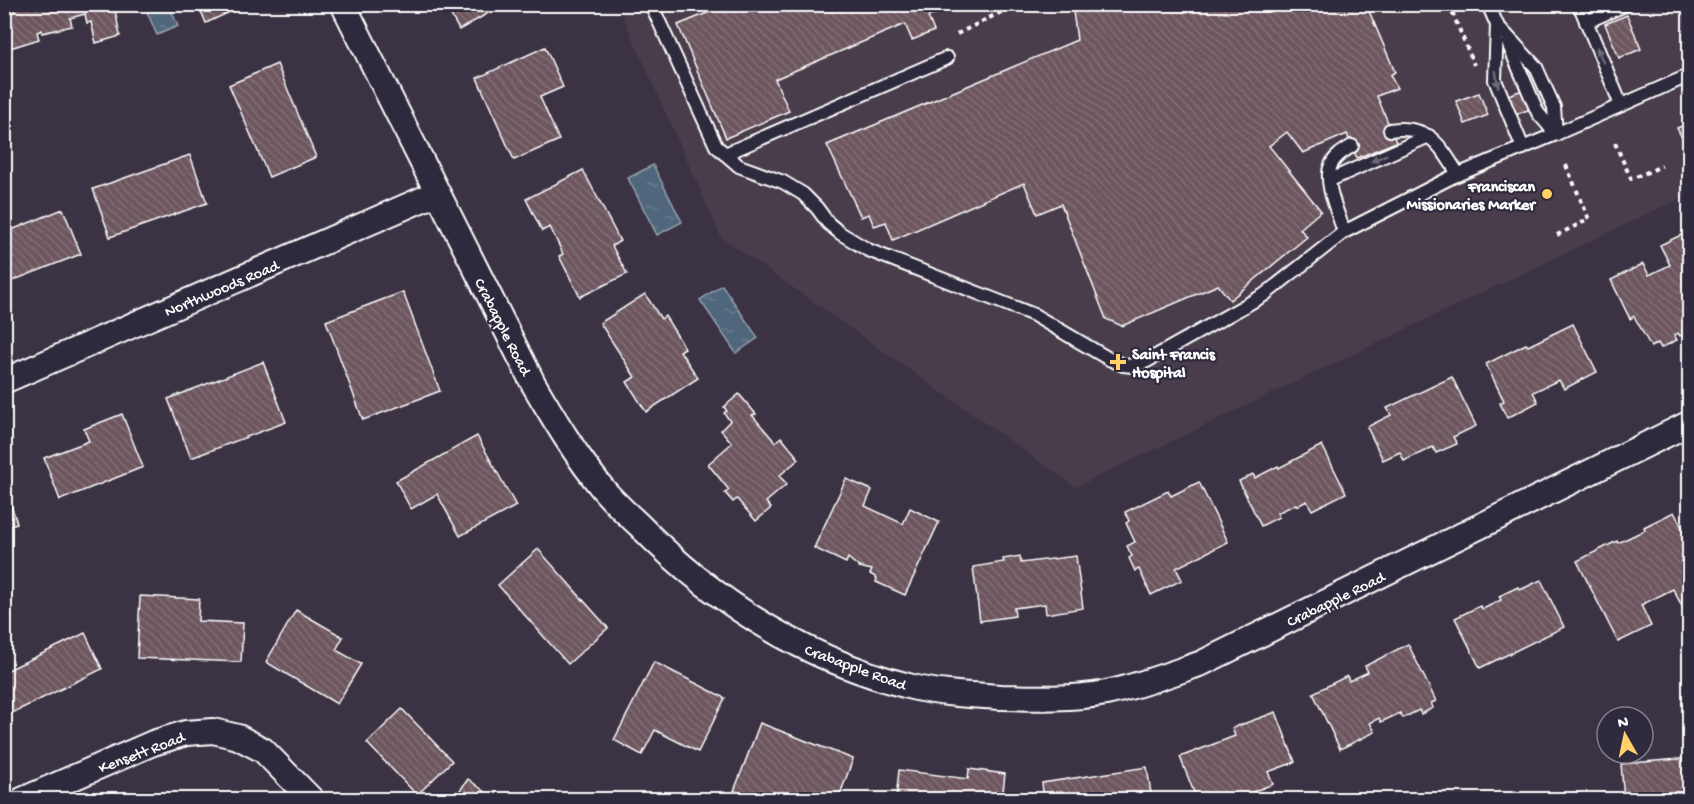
<svg xmlns="http://www.w3.org/2000/svg" width="1694" height="804" viewBox="0 0 1694 804" font-family="'Gochi Hand',sans-serif">
<style>
.built{fill:#4a3e4c}
.water{fill:url(#water-ripples);stroke:#96a3b0;stroke-width:1.5}
.building{fill:url(#building-back-hatch);stroke:#fff;stroke-width:1.5}
.lines{fill:none;stroke-linecap:round;stroke-linejoin:round}
.service-casing{stroke:#fff;stroke-width:16}
.minor-casing{stroke:#fff;stroke-width:28}
.path{stroke:#fff;stroke-width:4;stroke-dasharray:4.5 4.5;stroke-linecap:butt}
.service{stroke:#2f2a3d;stroke-width:12}
.minor{stroke:#2f2a3d;stroke-width:24}
.oneway{fill:#6d6a77}
.poi-dot{fill:#ffd166;stroke:#2f2a3d;stroke-width:2}
.labels{text-anchor:middle;stroke-width:4.5;stroke-linejoin:round;paint-order:stroke}
.poi-label{font-size:16px;font-weight:bold;fill:#fff;stroke:#2f2a3d;text-anchor:end}
.street-label{font-size:16px;fill:#fff;stroke:#2f2a3d}
</style>
<defs>
<pattern id="water-ripples" width="26" height="14" patternUnits="userSpaceOnUse" patternTransform="scale(1.5)"><rect width="26" height="14" fill="#50667b"/><path d="M2 4q2-2 4 0t4 0M15 11q2-2 4 0t4 0" fill="none" stroke="#6a7d8f"/></pattern>
<pattern id="building-back-hatch" width="6" height="6" patternUnits="userSpaceOnUse" patternTransform="scale(1.5)"><rect width="6" height="6" fill="#6d565e"/><path d="M-1 5l2 2M0 0l6 6M5-1l2 2" fill="none" stroke="#836f76"/></pattern>
</defs>
<rect width="100%" height="100%" fill="#3b3344"/>
<filter id="ink" filterUnits="userSpaceOnUse"><feTurbulence type="fractalNoise" baseFrequency=".0167" numOctaves="2"/><feDisplacementMap in="SourceGraphic" scale="12" xChannelSelector="R" yChannelSelector="G"/><feConvolveMatrix kernelMatrix="1 2 1 2 8 2 1 2 1" color-interpolation-filters="sRGB"/></filter>
<g filter="url(#ink)">
<!-- built -->
<path class="built" d="M 618,5 L 1689,5 L 1689,194 L 1076,487 L 721,237 Z"/>
<!-- water -->
<g class="water">
<path d="M 144,5 L 169,5 L 178,26 L 157,35 Z"/>
<path d="M 653,165 L 682,222 L 657,235 L 628,178 Z"/>
<path d="M 722,285 L 758,338 L 736,353 L 700,300 Z"/>
</g>
<!-- building -->
<g class="building">
<path d="M 14,4 L 114,4 L 120,36 L 96,43 L 91,22 L 87,23 L 85,14 L 70,18 L 72,26 L 42,33 L 42,30 L 37,32 L 39,39 L 7,49 L 4,41 L 4,13 L 15,10 Z"/>
<path d="M 198,4 L 247,4 L 206,23 Z"/>
<path d="M 445,4 L 497,4 L 499,7 L 459,30 Z"/>
<path d="M 709,4 L 957,4 L 928,17 L 934,31 L 912,40 L 905,24 L 775,79 L 789,111 L 726,138 L 678,25 L 712,11 Z"/>
<path d="M 1072,4 L 1366,4 L 1395,72 L 1390,75 L 1397,88 L 1377,96 L 1396,142 L 1357,158 L 1347,134 L 1303,153 L 1287,132 L 1269,146 L 1321,211 L 1300,229 L 1307,237 L 1230,300 L 1218,285 L 1122,326 L 1106,319 L 1061,204 L 1037,214 L 1024,183 L 893,240 L 886,222 L 874,226 L 869,214 L 861,217 L 827,145 L 1077,40 Z"/>
<path d="M 1627,15 L 1641,49 L 1619,58 L 1605,24 Z"/>
<path d="M 545,47 L 563,87 L 540,97 L 559,140 L 514,160 L 477,78 Z"/>
<path d="M 277,64 L 316,157 L 269,177 L 229,85 Z"/>
<path d="M 1523,90 L 1530,109 L 1515,115 L 1508,95 Z"/>
<path d="M 1479,93 L 1488,115 L 1465,124 L 1456,101 Z"/>
<path d="M 1690,123 L 1690,154 L 1677,128 Z"/>
<path d="M 190,155 L 207,203 L 110,237 L 93,189 Z"/>
<path d="M 583,170 L 620,241 L 612,246 L 627,274 L 580,297 L 559,256 L 563,254 L 550,227 L 542,231 L 526,199 Z"/>
<path d="M 63,209 L 81,254 L 4,284 L 4,233 Z"/>
<path d="M 1683,234 L 1690,248 L 1690,331 L 1680,336 L 1678,333 L 1674,335 L 1677,340 L 1661,348 L 1658,343 L 1651,347 L 1634,316 L 1630,319 L 1611,280 L 1643,264 L 1649,275 L 1670,265 L 1660,245 Z"/>
<path d="M 403,292 L 440,391 L 363,420 L 326,321 Z"/>
<path d="M 645,294 L 661,319 L 665,316 L 685,348 L 680,351 L 698,378 L 646,412 L 627,382 L 635,377 L 600,323 Z"/>
<path d="M 1573,324 L 1597,372 L 1564,389 L 1559,380 L 1533,392 L 1538,402 L 1507,418 L 1500,403 L 1504,401 L 1486,364 L 1526,344 L 1528,346 Z"/>
<path d="M 263,362 L 286,422 L 191,458 L 168,399 Z"/>
<path d="M 1452,377 L 1476,426 L 1453,437 L 1457,444 L 1436,453 L 1433,447 L 1404,461 L 1400,452 L 1383,460 L 1367,427 L 1391,415 L 1387,408 Z"/>
<path d="M 739,394 L 756,414 L 752,415 L 775,442 L 781,437 L 799,459 L 779,476 L 787,484 L 766,502 L 771,508 L 756,521 L 737,499 L 733,502 L 725,493 L 729,490 L 708,464 L 732,443 L 721,430 L 730,421 L 724,413 L 727,411 L 724,407 Z"/>
<path d="M 122,414 L 143,467 L 60,500 L 44,458 L 89,441 L 84,429 Z"/>
<path d="M 477,436 L 516,506 L 460,536 L 437,494 L 411,509 L 396,481 Z"/>
<path d="M 1322,445 L 1346,493 L 1312,510 L 1307,501 L 1297,506 L 1296,504 L 1277,513 L 1279,517 L 1261,526 L 1239,481 L 1253,474 L 1255,478 L 1278,466 L 1279,468 Z"/>
<path d="M 846,479 L 872,490 L 865,506 L 903,524 L 910,508 L 939,522 L 905,595 L 876,582 L 877,578 L 870,574 L 872,570 L 859,567 L 848,558 L 846,563 L 814,548 Z"/>
<path d="M 1199,482 L 1228,542 L 1176,568 L 1182,580 L 1151,595 L 1139,569 L 1135,571 L 1129,558 L 1132,556 L 1127,546 L 1135,542 L 1126,523 L 1129,521 L 1125,512 L 1168,491 L 1171,496 Z"/>
<path d="M 4,485 L 17,523 L 4,527 Z"/>
<path d="M 1674,512 L 1690,543 L 1690,607 L 1684,610 L 1673,589 L 1641,605 L 1651,626 L 1618,642 L 1577,561 L 1617,541 L 1618,543 L 1645,530 L 1644,527 Z"/>
<path d="M 538,549 L 608,628 L 568,664 L 498,585 Z"/>
<path d="M 1020,556 L 1021,563 L 1076,556 L 1083,608 L 1046,614 L 1045,604 L 1014,608 L 1015,616 L 980,621 L 973,567 L 1004,562 L 1003,559 Z"/>
<path d="M 1541,580 L 1564,627 L 1480,668 L 1455,618 L 1480,606 L 1483,609 L 1501,600 L 1499,596 L 1518,587 L 1520,590 Z"/>
<path d="M 140,596 L 199,599 L 198,621 L 243,623 L 241,662 L 137,658 Z"/>
<path d="M 296,610 L 343,637 L 336,650 L 361,664 L 337,704 L 266,662 Z"/>
<path d="M 85,633 L 102,669 L 8,715 L 4,708 L 4,672 Z"/>
<path d="M 1408,644 L 1436,701 L 1431,703 L 1433,708 L 1421,714 L 1419,710 L 1403,718 L 1400,713 L 1381,722 L 1379,718 L 1370,723 L 1375,732 L 1340,749 L 1313,693 L 1347,676 L 1349,681 L 1368,672 L 1365,666 Z"/>
<path d="M 654,662 L 725,698 L 698,752 L 655,730 L 642,755 L 614,740 Z"/>
<path d="M 402,709 L 452,761 L 417,795 L 367,743 Z"/>
<path d="M 1276,712 L 1295,762 L 1268,772 L 1273,784 L 1231,800 L 1197,800 L 1180,757 L 1235,736 L 1232,728 Z"/>
<path d="M 760,723 L 853,759 L 838,800 L 813,800 L 794,792 L 792,800 L 756,800 L 734,791 Z"/>
<path d="M 1690,758 L 1690,800 L 1624,800 L 1621,764 Z"/>
<path d="M 1147,767 L 1152,800 L 1044,800 L 1042,783 Z"/>
<path d="M 969,769 L 1005,774 L 1002,800 L 896,800 L 899,770 L 968,779 Z"/>
<path d="M 468,779 L 496,800 L 453,800 Z"/>
</g>
<g class="lines">
<!-- service casing -->
<g class="service-casing">
<g id="service">
<path d="M 651,4 L 716,146 L 739,166 L 783,182 L 803,194 L 817,208 L 828,223 L 840,233 L 868,250 L 1034,315 L 1109,359 L 1123,365 L 1133,366 L 1147,361 L 1264,295 L 1344,232 L 1452,177 L 1556,134 L 1690,75"/>
<path d="M 1488,4 L 1497,25 L 1536,67 L 1554,107 L 1556,134"/>
<path d="M 1579,4 L 1621,105"/>
<path d="M 1586,22 L 1627,4"/>
<path d="M 1497,25 L 1495,80 L 1523,148"/>
<path d="M 1508,43 L 1538,113 L 1556,134"/>
<path d="M 1390,130 C 1428,124 1440,145 1458,174"/>
<path d="M 725,154 L 947,58"/>
<path d="M 1330,180 L 1429,136"/>
<path d="M 1344,232 C 1339,215 1323,182 1331,165 C 1335,156 1344,151 1352,146"/>
</g>
</g>
<!-- minor casing -->
<g class="minor-casing">
<g id="minor">
<path d="M 343,4 L 533,383 C 554,419 576,456 603,489 C 613,501 626,513 638,524 C 714,602 806,660 912,687 C 941,694 972,695 1002,697 C 1035,698 1074,699 1106,693 C 1139,686 1170,674 1202,663 L 1690,423"/>
<path d="M 4,381 L 437,193"/>
<path d="M 22,800 L 153,743 L 186,733 L 213,731 L 238,737 L 263,750 L 312,800"/>
</g>
</g>
<!-- path -->
<g class="path">
<path d="M 1449,4 L 1474,65"/>
<path d="M 957,34 L 1017,4"/>
<path d="M 1615,143 L 1631,179 L 1662,166"/>
<path d="M 1557,235 L 1589,219 L 1565,163"/>
</g>
<!-- service -->
<use href="#service" class="service"/>
<!-- minor -->
<use href="#minor" class="minor"/>
</g>
<!-- one-way arrows -->
<defs><path id="oneway-solid" d="M-6-.8H1V-3.2L6.5 0L1 3.2V.8H-6Z" transform="scale(1.5)"/></defs>
<g class="oneway">
<use href="#oneway-solid" transform="translate(1600 55) rotate(-113)"/>
<use href="#oneway-solid" transform="translate(1497 79) rotate(81)"/>
<use href="#oneway-solid" transform="translate(1379 158) rotate(156)"/>
</g>
</g>
<!-- markers -->
<g class="poi-dot">
<circle cx="1547" cy="194" r="6"/>
<path d="M1115 353h6v6h6v6h-6v6h-6v-6h-6v-6h6z"/>
</g>
<g class="labels">
<!-- poi labels -->
<g class="poi-label">
<text x="1535" y="191">Franciscan<tspan x="1535" dy="18">Missionaries Marker</tspan></text>
<text x="1132" y="359" text-anchor="start">Saint Francis<tspan x="1132" dy="18">Hospital</tspan></text>
</g>
<!-- street labels -->
<g class="street-label">
<text transform="translate(221 287) rotate(-23)" y="6">Northwoods Road</text>
<text transform="translate(504 326) rotate(63)" y="6">Crabapple Road</text>
<text transform="translate(1335 598) rotate(-26)" y="6">Crabapple Road</text>
<text transform="translate(856 666) rotate(20)" y="6">Crabapple Road</text>
<text transform="translate(141 751) rotate(-21)" y="6">Kensett Road</text>
</g>
</g>
<!-- margin -->
<rect width="1694" height="804" fill="none" stroke="#2f2a3d" stroke-width="24"/>
<rect x="12" y="12" width="1670" height="780" fill="none" stroke="#fff" stroke-width="2" filter="url(#ink)"/>
<!-- north arrow -->
<g transform="translate(1625 735) rotate(351)"><circle r="28" fill="#2f2a3d" stroke="#827f8b" stroke-width="1.5"/>
<path d="M0-4.5L10 22L0 15L-10 22Z" fill="#ffd166"/>
<text y="-9" font-size="16" font-weight="bold" text-anchor="middle" fill="#ffffff">N</text>
</g>
</svg>
